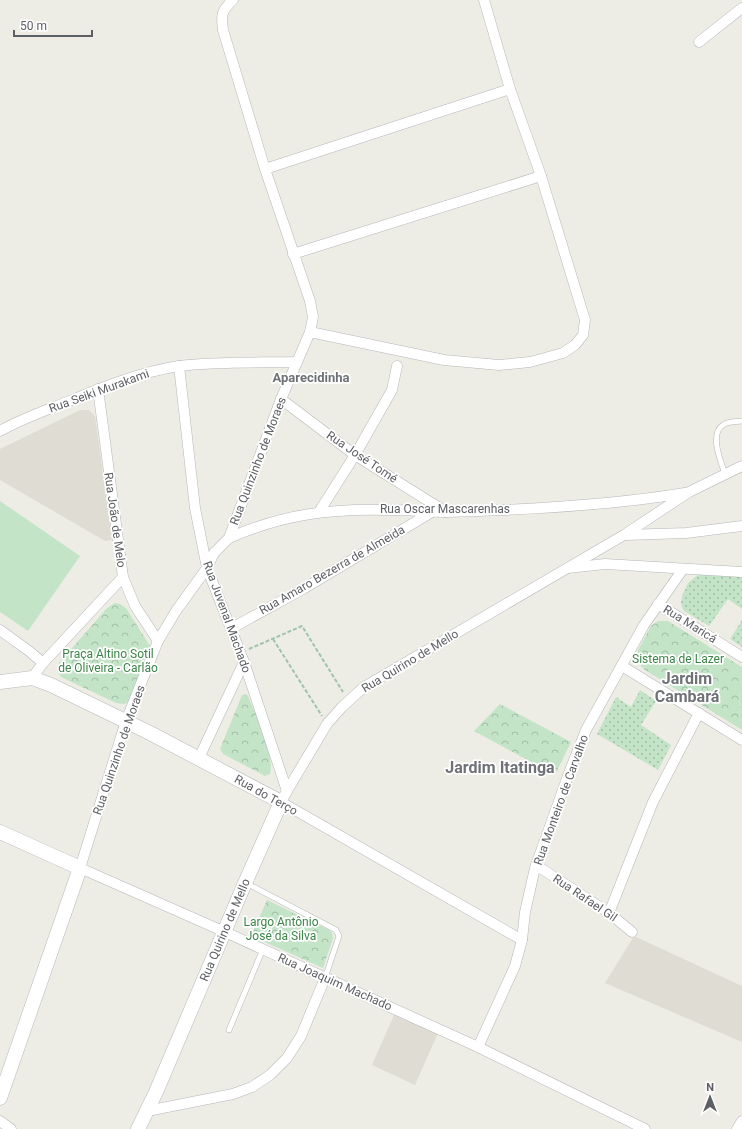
<svg xmlns="http://www.w3.org/2000/svg" width="742" height="1129" viewBox="0 0 742 1129" font-family="Roboto,sans-serif">
<style>
.education{fill:#dedcd3}
.grass{fill:url(#grass-dots)}
.forest{fill:url(#forest-crowns)}
.pitch{fill:#c3e4c7}
.lines{fill:none;stroke-linecap:round;stroke-linejoin:round}
.lane-casing{stroke:#b5b6bb;stroke-width:6}
.street-casing{stroke:#b5b6bb;stroke-width:11}
.secondary-casing{stroke:#b6b8be;stroke-width:15}
.path{stroke:#9ec4ac;stroke-width:2;stroke-dasharray:4 2;stroke-linecap:butt}
.lane{stroke:#fff;stroke-width:5}
.street{stroke:#fff;stroke-width:10}
.secondary{stroke:#fff;stroke-width:14}
.labels{text-anchor:middle;stroke-width:3.5;stroke-linejoin:round;paint-order:stroke}
.street-label{font-size:12px;fill:#5d5f64;stroke:#fff}
.park-label{font-size:12px;fill:#3c8448;stroke:#fff}
.neighbourhood-label{font-size:13px;font-weight:bold;fill:#6e7176;stroke:#fff}
.district-label{font-size:16px;font-weight:bold;fill:#6e7176;stroke:#fff}
</style>
<defs>
<pattern id="grass-dots" width="8" height="8" patternUnits="userSpaceOnUse"><rect width="8" height="8" fill="#c3e4c7"/><path d="M2 2h.1M6 6h.1" fill="none" stroke="#a2bca5" stroke-width="1.8" stroke-linecap="round"/></pattern>
<pattern id="forest-crowns" width="20" height="18" patternUnits="userSpaceOnUse"><rect width="20" height="18" fill="#c3e4c7"/><path d="M2 6a3 3 0 1 1 6 0M12 15a3 3 0 1 1 6 0" fill="none" stroke="#a2bca5"/></pattern>
</defs>
<rect width="100%" height="100%" fill="#eeede5"/>
<!-- education -->
<g class="education">
<path d="M 80,410 L 89,410 L 95,416 L 112,540 L 105,541 L 0,480 L 0,449 Z"/>
<path d="M 634,936 L 742,986 L 742,1042 L 605,983 Z"/>
<path d="M 395,1013 L 438,1033 L 415,1085 L 372,1065 Z"/>
</g>
<!-- grass -->
<g class="grass">
<path d="M 699,574 L 742,576 L 742,609 L 728,599 L 709,626 L 684,611 L 681,604 L 682,596 L 688,583 Z"/>
<path d="M 742,620 L 742,647 L 730,639 Z"/>
<path d="M 640,690 L 656,701 L 641,725 L 671,745 L 658,770 L 597,734 L 616,697 L 631,707 Z"/>
</g>
<!-- forest -->
<g class="forest">
<path d="M 115,603 L 120,604 L 126,608 L 150,646 L 131,699 L 125,704 L 116,703 L 61,677 L 57,671 L 59,663 L 107,608 Z"/>
<path d="M 658,621 L 668,621 L 742,667 L 742,730 L 645,670 L 637,662 L 638,650 L 651,626 Z"/>
<path d="M 246,694 L 248,696 C 256,716 275,755 270,774 L 265,776 L 223,754 L 220,749 L 242,695 Z"/>
<path d="M 500,704 L 571,742 L 555,775 L 474,731 Z"/>
<path d="M 267,900 L 329,930 L 332,933 L 333,938 L 323,968 L 251,936 Z"/>
</g>
<!-- pitch -->
<path class="pitch" d="M 0,501 L 80,556 L 28,631 L 0,612 Z"/>
<g class="lines">
<!-- lane casing -->
<g class="lane-casing">
<g id="lane">
<path d="M 725,474 C 721,462 709,434 723,425 C 728,421 736,422 742,421"/>
<path d="M 246,883 L 336,930 L 339,936 L 325,978"/>
<path d="M 229,1030 L 263,949"/>
</g>
</g>
<!-- street casing -->
<g class="street-casing">
<g id="street">
<path d="M 233,0 C 221,11 221,15 223,30 L 265,169 L 310,301 L 313,317 L 310,332 L 281,399 L 229,538 L 214,553 L 207,568 L 176,611 L 158,641 L 126,721 L 80,868 L 225,932 L 478,1047 L 645,1129"/>
<path d="M 699,42 L 742,8"/>
<path d="M 265,169 L 510,89"/>
<path d="M 293,254 L 541,176"/>
<path d="M 310,332 L 444,360 L 499,365 L 530,362 L 563,353 L 575,345 L 583,335 L 585,320 L 541,176 L 510,89 L 484,0"/>
<path d="M 179,366 L 195,508 L 207,568 L 244,662 L 287,791"/>
<path d="M 98,389 L 123,577 L 135,606 L 158,641"/>
<path d="M 281,399 L 355,455 L 446,512"/>
<path d="M 0,431 C 21,419 44,411 67,402 C 103,387 140,372 179,366 C 218,361 258,363 297,362"/>
<path d="M 319,512 L 355,455 L 392,390 L 397,366"/>
<path d="M 625,535 L 686,533 L 742,526"/>
<path d="M 229,538 C 283,514 333,508 391,510 C 410,510 428,512 446,512 C 525,510 606,506 685,493"/>
<path d="M 568,568 L 605,564 L 742,572"/>
<path d="M 658,604 L 742,657"/>
<path d="M 232,628 L 303,589 L 432,512"/>
<path d="M 0,630 L 29,651 L 43,663"/>
<path d="M 622,666 L 742,740"/>
<path d="M 32,678 L 43,663 L 123,577"/>
<path d="M 199,758 L 244,662"/>
<path d="M 536,865 L 609,913 L 632,932"/>
<path d="M 609,913 L 653,802 L 699,713"/>
<path d="M 522,940 L 281,802 L 287,791 L 327,724 L 342,707 L 364,687 L 624,535 L 689,492 L 742,466"/>
<path d="M 478,1047 L 515,966 L 522,940 L 525,912 L 535,868 L 569,773 L 586,730 L 644,625 L 683,569"/>
<path d="M 147,1111 L 233,1094 L 252,1087 L 270,1075 L 287,1058 L 301,1036 L 325,978"/>
<path d="M 0,1121 L 11,1129"/>
<path d="M 737,1129 L 742,1121"/>
</g>
</g>
<!-- secondary casing -->
<g class="secondary-casing">
<g id="secondary">
<path d="M 0,682 L 32,678 L 51,685 L 148,732 L 281,802 L 245,883 L 156,1092 L 138,1129"/>
<path d="M 0,832 L 80,868 L 0,1098"/>
</g>
</g>
<!-- path -->
<g class="path">
<path d="M 273,639 L 322,716"/>
<path d="M 249,649 L 302,626 L 343,692"/>
</g>
<!-- lane -->
<use href="#lane" class="lane"/>
<!-- street -->
<use href="#street" class="street"/>
<!-- secondary -->
<use href="#secondary" class="secondary"/>
</g>
<g class="labels">
<!-- street labels -->
<g class="street-label">
<text transform="translate(99 391) rotate(-20)" y="4">Rua Seiki Murakami</text>
<text transform="translate(362 457) rotate(34)" y="4">Rua José Tomé</text>
<text transform="translate(258 461) rotate(-69)" y="4">Rua Quinzinho de Moraes</text>
<text x="445" y="513">Rua Oscar Mascarenhas</text>
<text transform="translate(115 520) rotate(82)" y="4">Rua João de Melo</text>
<text transform="translate(332 570) rotate(-30)" y="4">Rua Amaro Bezerra de Almeida</text>
<text transform="translate(227 617) rotate(70)" y="4">Rua Juvenal Machado</text>
<text transform="translate(690 624) rotate(32)" y="4">Rua Maricá</text>
<text transform="translate(410 661) rotate(-31)" y="4">Rua Quirino de Mello</text>
<text transform="translate(119 750) rotate(-71)" y="4">Rua Quinzinho de Moraes</text>
<text transform="translate(266 795) rotate(29)" y="4">Rua do Terço</text>
<text transform="translate(561 800) rotate(-70)" y="4">Rua Monteiro de Carvalho</text>
<text transform="translate(585 898) rotate(34)" y="4">Rua Rafael Gil</text>
<text transform="translate(225 930) rotate(-67)" y="4">Rua Quirino de Mello</text>
<text transform="translate(335 982) rotate(24)" y="4">Rua Joaquim Machado</text>
</g>
<!-- park labels -->
<g class="park-label">
<text x="108" y="658">Praça Altino Sotil<tspan x="108" dy="14">de Oliveira - Carlão</tspan></text>
<text x="678" y="663">Sistema de Lazer</text>
<text x="281" y="926">Largo Antônio<tspan x="281" dy="14">José da Silva</tspan></text>
</g>
<!-- neighbourhood labels -->
<g class="neighbourhood-label">
<text x="311" y="382">Aparecidinha</text>
</g>
<!-- district labels -->
<g class="district-label">
<text x="687" y="684">Jardim<tspan x="687" dy="18">Cambará</tspan></text>
<text x="500" y="773">Jardim Itatinga</text>
</g>
</g>
<!-- north arrow -->
<g transform="translate(710 1097)" stroke="#ffffff" stroke-width="3" paint-order="stroke">
<path d="M0-3L7 15L0 10L-7 15Z" fill="#5d5f64"/>
<text y="-6" font-size="11" font-weight="bold" text-anchor="middle" fill="#5d5f64">N</text>
</g>
<!-- scale -->
<path d="M14 30v6h78v-6" fill="none" stroke="#5d5f64" stroke-width="2"/>
<text x="20" y="30" font-size="12" fill="#5d5f64" stroke="#ffffff" stroke-width="3" paint-order="stroke">50 m</text>
</svg>
